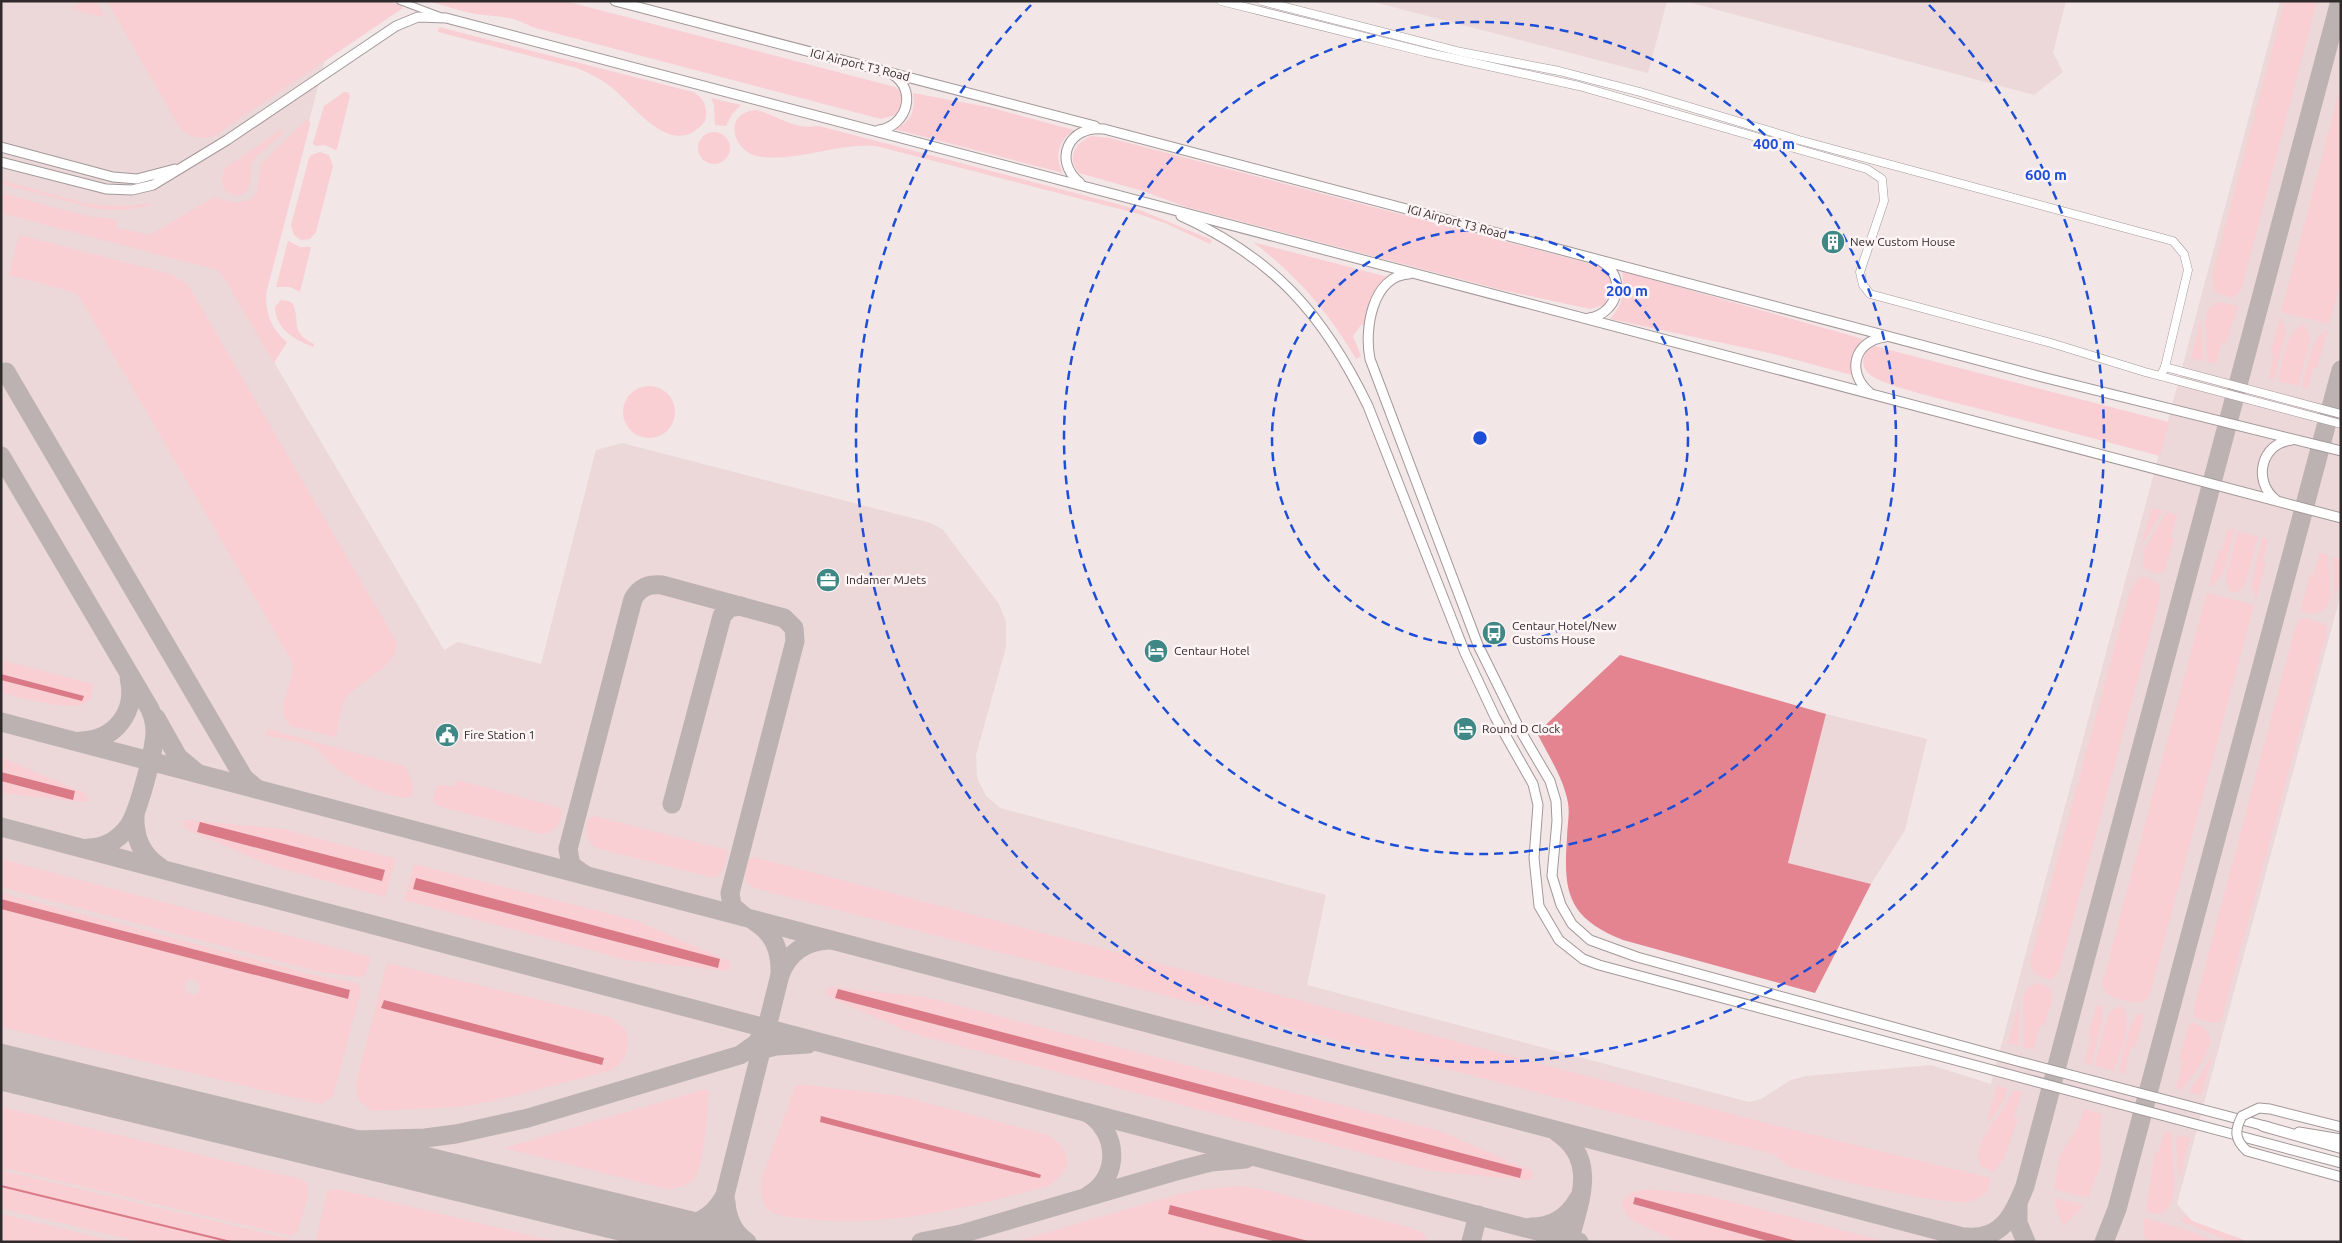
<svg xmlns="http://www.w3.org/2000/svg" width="2342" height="1243" viewBox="0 0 2342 1243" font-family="Ubuntu,sans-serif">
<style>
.built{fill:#ecd7d9}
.green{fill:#f9cfd3;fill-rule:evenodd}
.forest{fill:#e58491}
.water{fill:#da7a87}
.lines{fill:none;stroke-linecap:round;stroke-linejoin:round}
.stream{stroke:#da7a87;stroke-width:2}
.taxiway{stroke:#bcb2b2;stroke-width:19}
.runway{stroke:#bcb2b2;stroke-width:46}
.minor-casing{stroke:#a39899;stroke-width:8}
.tertiary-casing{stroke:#a39899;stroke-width:9}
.secondary-casing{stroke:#a39899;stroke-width:11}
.trunk-casing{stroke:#a39899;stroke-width:12}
.minor{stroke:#fff;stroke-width:6}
.tertiary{stroke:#fff;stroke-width:8}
.secondary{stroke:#fff;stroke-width:9}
.trunk{stroke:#fff;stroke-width:10}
.secondary-bridge-casing{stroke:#a39899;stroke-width:11;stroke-linecap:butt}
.secondary-bridge{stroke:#fff;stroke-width:9}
.ring{fill:none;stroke:#1d4ed8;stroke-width:2.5;stroke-dasharray:9 6}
.labels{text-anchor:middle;stroke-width:5;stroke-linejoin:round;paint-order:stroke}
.street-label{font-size:12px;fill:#2f2a2b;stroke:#fef4f5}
.poi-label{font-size:12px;fill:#2f2a2b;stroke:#fef4f5;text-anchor:start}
.centre{fill:#1d4ed8;stroke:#fef4f5;stroke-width:2.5}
.ring-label{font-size:15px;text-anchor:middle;font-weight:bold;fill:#1d4ed8;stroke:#fef4f5;stroke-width:5;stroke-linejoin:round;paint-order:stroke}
</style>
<rect width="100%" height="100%" fill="#f2e6e7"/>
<!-- built -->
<g class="built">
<path d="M 1,1 L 340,1 L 255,330 L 444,650 L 458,642 L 541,664 L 596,450 L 622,443 L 931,523 L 943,530 L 999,604 L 1006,622 L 1006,647 L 976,755 L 977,778 L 986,796 L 1000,808 L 1326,895 L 1307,985 L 1749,1102 L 1761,1099 L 1791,1080 L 1806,1076 L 1931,1065 L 1991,1084 L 2280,1 L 2341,1 L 2341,593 L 2177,1204 L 2192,1221 L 2249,1242 L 1,1242 Z"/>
<path d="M 1370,1 L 1667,1 L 1648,73 Z"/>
<path d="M 1684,1 L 2066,1 L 2053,53 L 2063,72 L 2034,95 Z"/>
<path d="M 1826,714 L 1927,739 L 1905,830 L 1871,884 L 1788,863 Z"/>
</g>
<!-- green -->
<g class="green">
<path d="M 79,1 L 96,1 L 105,18 L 73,9 Z"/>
<path d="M 107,1 L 387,1 L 401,5 L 403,8 L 214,136 C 201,140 190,138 180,128 Z"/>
<path d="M 427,1 L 565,1 L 895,87 L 901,92 L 904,103 L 898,114 L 881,119 L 532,27 C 508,14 501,18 476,14 C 460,11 443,5 427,1 Z"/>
<path d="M 2285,1 L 2317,1 L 2241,291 L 2232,298 L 2217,293 L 2214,290 L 2213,272 Z"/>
<path d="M 439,27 L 693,92 C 705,99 708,108 705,121 C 673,162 636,107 611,87 C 601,79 589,73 577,68 L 438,32 Z"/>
<path d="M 2341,86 L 2341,281 L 2329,324 L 2281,312 Z"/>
<path d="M 344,92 L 348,92 L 350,96 L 337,149 L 335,150 L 325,145 L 315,146 L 313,143 L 324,106 Z"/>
<path d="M 913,93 L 988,107 L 1074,130 C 1058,141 1054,156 1063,173 L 894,129 C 911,123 916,109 913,93 Z"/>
<path d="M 711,98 L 741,105 L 732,114 L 726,126 L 715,125 L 714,105 Z"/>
<path d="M 757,110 C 782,117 792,130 819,126 L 1140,210 L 1212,240 L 1210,244 L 1167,224 L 1139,214 L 876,146 C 837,143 799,161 762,157 C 730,153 723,111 757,110 Z"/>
<path d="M 306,120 L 310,122 L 310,125 L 266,294 C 266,314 271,329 287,342 L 274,363 L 223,276 L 217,270 L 1,213 L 1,193 L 82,215 L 117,220 L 117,228 L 150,235 L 214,197 L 234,203 L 250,200 L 257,192 L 261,164 Z"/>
<path d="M 282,129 L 284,132 L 253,160 C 247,174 257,190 238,196 L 226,192 L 221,179 L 225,168 Z"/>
<circle cx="714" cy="148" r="16"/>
<path d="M 1091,136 L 1110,138 L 1599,266 C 1613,275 1618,292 1605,305 L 1590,309 L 1502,290 L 1186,207 L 1143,191 L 1079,173 C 1066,158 1075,143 1091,136 Z"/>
<path d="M 320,152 L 329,155 L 333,166 L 316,232 L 310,239 L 301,240 L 294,235 L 291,225 L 309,158 L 311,155 Z"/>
<path d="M 1,180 C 49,192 100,214 150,203 L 150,206 L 123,210 L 97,209 L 1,184 Z"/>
<path d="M 19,235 L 171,274 L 188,285 L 396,641 C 400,666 359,680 346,698 C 339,708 339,725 336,737 L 291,726 C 272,711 295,683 293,663 L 79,296 L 73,292 L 9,275 Z"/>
<path d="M 288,241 L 300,247 L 311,247 L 300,292 L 290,287 L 276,287 Z"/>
<path d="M 1253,242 L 1388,277 L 1374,292 L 1366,325 L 1361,325 L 1353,336 L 1361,356 L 1356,359 C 1328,311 1297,276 1253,242 Z"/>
<path d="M 1622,271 L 1863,339 L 1854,351 L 1855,376 L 1774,354 L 1610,319 C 1624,303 1625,292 1622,271 Z"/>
<path d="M 281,300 L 289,301 L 293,304 C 301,323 289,332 314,344 L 314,347 C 296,341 275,329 275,307 Z"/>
<path d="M 2219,302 L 2238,306 L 2226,343 L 2222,342 L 2216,364 L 2207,362 L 2205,322 L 2209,308 Z"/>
<path d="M 2280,317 L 2286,331 L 2274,380 L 2268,378 L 2274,356 L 2270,354 Z"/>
<path d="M 2201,319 L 2203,361 L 2191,358 Z"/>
<path d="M 2304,325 L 2309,332 L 2310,340 L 2298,386 L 2278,381 C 2283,364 2285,329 2304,325 Z"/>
<path d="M 2328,329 L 2317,368 L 2313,368 L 2308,389 L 2302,387 C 2307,369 2309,338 2328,329 Z"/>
<path d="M 1874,346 L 2169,422 L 2160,456 C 2092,438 2024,420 1956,403 C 1938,398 1881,385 1869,374 C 1859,365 1863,351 1874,346 Z"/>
<circle cx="649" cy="412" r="26"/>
<path d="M 2152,508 L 2163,511 L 2141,545 Z"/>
<path d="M 2167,512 L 2177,515 L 2171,537 L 2174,539 L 2165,570 L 2160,574 L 2146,569 L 2143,565 L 2144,549 Z"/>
<path d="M 2228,529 L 2234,530 C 2229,549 2228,578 2209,587 L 2219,550 L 2222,551 Z"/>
<path d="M 2238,531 L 2258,537 L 2245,585 L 2239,591 L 2233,593 L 2227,584 L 2226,576 Z"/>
<path d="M 2262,538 L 2268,539 L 2263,561 L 2266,562 L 2256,599 L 2251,586 Z"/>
<path d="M 2320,553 L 2328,555 C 2329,582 2341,623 2300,611 L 2310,575 L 2314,575 Z"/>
<path d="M 2333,557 L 2341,559 L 2341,576 L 2335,599 Z"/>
<path d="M 2145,577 L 2160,584 L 2160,597 L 2059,971 L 2052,979 L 2047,979 L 2034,973 L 2030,964 L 2031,958 L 2130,590 L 2139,578 Z"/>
<path d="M 2207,593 L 2254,605 L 2149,997 C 2139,1008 2121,999 2108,995 L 2102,985 Z"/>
<path d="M 2302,618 L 2322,623 L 2327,627 L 2327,631 L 2221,1021 L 2214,1023 L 2195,1018 L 2194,1008 L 2295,629 L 2299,620 Z"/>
<path d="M 1,660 L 93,684 C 93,692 92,701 83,704 C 69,711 17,697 1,692 L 1,680 L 82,701 L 84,696 L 1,674 Z"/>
<path d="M 267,729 L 404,766 C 412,775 414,785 412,797 C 390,801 347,778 331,764 C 325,759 322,752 315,748 C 304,742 279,739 266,735 Z"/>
<path d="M 1,757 L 86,794 L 89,797 L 87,801 L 84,802 L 1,793 L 1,781 L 72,799 L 75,791 L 1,772 Z"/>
<path d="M 457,780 L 557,807 L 561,809 C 564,823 555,832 542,834 L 436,805 L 433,799 L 437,787 L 442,785 L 455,787 Z"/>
<path d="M 594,816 L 727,850 L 728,853 L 723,870 L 717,877 L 710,877 L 597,848 C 586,842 584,829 589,818 Z"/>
<path d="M 187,820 L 282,829 L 396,859 L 385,897 L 269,865 L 184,828 L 182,824 L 183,821 ZM 200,822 L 385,870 L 382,880 L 197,832 Z"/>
<path d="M 753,857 L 1789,1129 L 1991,1178 L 1987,1191 L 1982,1196 L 1970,1202 L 1956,1202 L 1917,1197 L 1851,1183 L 1788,1166 L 1773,1154 L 754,888 C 742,880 745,872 749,859 Z"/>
<path d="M 1,859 L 370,957 C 369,964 368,973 362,977 L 320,972 L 1,887 Z"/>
<path d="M 414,864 L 637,921 L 729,961 L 730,968 L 727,971 L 627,960 L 404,900 Z"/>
<path d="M 1,893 L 322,977 L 357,983 L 361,990 L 334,1093 L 330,1099 L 321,1104 L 1,1027 L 1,909 L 347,999 L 350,990 L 1,899 ZM 192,979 L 199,983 C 202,989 199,994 193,995 L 186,992 L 184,987 L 187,980 Z"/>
<path d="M 387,963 L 610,1017 L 625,1029 C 631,1047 627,1060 612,1070 L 497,1100 L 459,1107 L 372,1111 L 358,1099 L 356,1083 ZM 384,1000 L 604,1058 L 602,1065 L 382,1008 Z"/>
<path d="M 2039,983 L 2050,988 L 2053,996 L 2044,1026 L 2040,1026 L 2033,1050 L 2024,1047 L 2023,997 L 2028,987 Z"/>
<path d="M 832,987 L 925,997 L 1440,1131 L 1529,1170 L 1533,1173 L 1532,1178 L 1527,1180 L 1431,1171 L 914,1034 L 829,997 L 825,993 L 826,989 ZM 838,989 L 1520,1177 L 836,998 Z"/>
<path d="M 2098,1003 L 2102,1007 L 2102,1023 L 2091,1065 L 2084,1063 L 2091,1037 L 2088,1035 Z"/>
<path d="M 2019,1004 L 2019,1046 L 2008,1043 Z"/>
<path d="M 2121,1005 C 2136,1017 2119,1055 2114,1071 L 2094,1066 L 2108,1016 L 2112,1010 Z"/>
<path d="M 2140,1013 L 2143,1014 L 2144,1017 L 2135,1048 L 2131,1047 L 2124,1074 L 2119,1073 C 2123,1058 2127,1021 2140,1013 Z"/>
<path d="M 2193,1023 C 2231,1034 2195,1070 2182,1090 L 2176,1088 L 2183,1061 L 2179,1060 L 2189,1024 Z"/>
<path d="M 2213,1054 L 2201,1095 L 2189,1092 Z"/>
<path d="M 799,1084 L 901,1096 L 1048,1135 C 1073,1151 1074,1170 1048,1186 C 966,1208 894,1227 808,1219 C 796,1217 778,1218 768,1209 C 759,1200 761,1188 762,1177 L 795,1088 ZM 822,1116 L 1033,1172 L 1039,1178 L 820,1122 Z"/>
<path d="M 1997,1085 L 2008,1089 L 2003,1102 L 1986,1126 Z"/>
<path d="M 702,1090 L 707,1090 L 709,1093 C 707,1111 704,1166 695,1177 C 688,1186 678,1188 667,1189 L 504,1148 Z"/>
<path d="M 2013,1090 L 2022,1092 L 2014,1118 L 2018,1119 L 2004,1158 L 1994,1172 L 1981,1166 C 1968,1144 2006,1112 2013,1090 Z"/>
<path d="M 1,1107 L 301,1179 L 307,1183 L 308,1196 L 297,1233 L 291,1236 L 5,1168 L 4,1171 L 290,1239 L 292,1242 L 140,1242 L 1,1208 Z"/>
<path d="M 2084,1109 L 2102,1114 L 2100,1131 L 2101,1164 L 2088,1198 L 2054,1189 L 2060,1155 L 2078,1127 Z"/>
<path d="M 2164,1131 L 2173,1134 C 2168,1156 2186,1206 2159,1214 L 2146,1211 L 2155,1152 L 2159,1153 Z"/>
<path d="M 2178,1135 L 2190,1138 L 2179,1179 L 2176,1144 Z"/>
<path d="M 1240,1186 L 1261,1189 L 1412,1228 L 1422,1233 L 1429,1242 L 1312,1242 L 1170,1205 L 1168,1214 L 1277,1242 L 1014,1242 L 1176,1195 L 1199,1190 Z"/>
<path d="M 335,1189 L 341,1190 L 558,1242 L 316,1242 L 326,1195 L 330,1190 Z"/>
<path d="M 1648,1189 L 1705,1195 L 1887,1242 L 1800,1242 L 1635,1197 L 1633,1205 L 1771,1242 L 1678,1242 L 1630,1219 L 1623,1207 L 1622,1202 C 1628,1192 1637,1191 1648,1189 Z"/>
<path d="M 2055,1198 L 2084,1205 L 2064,1226 L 2057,1213 Z"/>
<path d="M 1,1214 L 117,1242 L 11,1242 L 1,1239 Z"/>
<path d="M 2187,1216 L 2192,1221 L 2249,1242 L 2230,1242 L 2180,1220 Z"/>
<path d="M 2144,1218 L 2193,1232 L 2215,1242 L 2147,1242 L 2144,1235 Z"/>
</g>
<!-- forest -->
<path class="forest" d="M 1620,655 L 1826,714 L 1788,863 L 1871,884 L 1815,993 L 1623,940 C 1568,918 1563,893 1567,838 C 1567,827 1570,814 1568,803 C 1564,779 1548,755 1537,733 Z"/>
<!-- water -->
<g class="water">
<path d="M 1,674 L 84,696 L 82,701 L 1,680 Z"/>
<path d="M 1,772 L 75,791 L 73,800 L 1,781 Z"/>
<path d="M 200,822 L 385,870 L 382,881 L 197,832 Z"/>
<path d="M 416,878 L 720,959 L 718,968 L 413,889 Z"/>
<path d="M 1,899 L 350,990 L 348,999 L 1,909 Z"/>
<path d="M 838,989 L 1522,1169 L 1520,1178 L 835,998 Z"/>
<path d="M 384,1000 L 604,1058 L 602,1065 L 381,1008 Z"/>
<path d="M 821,1116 L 1033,1172 L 1041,1175 L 1040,1178 L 1033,1177 L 820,1122 Z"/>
<path d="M 1635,1197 L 1800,1242 L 1771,1242 L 1633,1204 Z"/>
<path d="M 1170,1205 L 1312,1242 L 1277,1242 L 1168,1214 Z"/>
</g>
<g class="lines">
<!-- stream -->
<path class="stream" d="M 1,1186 L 231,1242"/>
<!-- taxiway -->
<g class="taxiway">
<path d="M 6,372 L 244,778 L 257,789"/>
<path d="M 1,456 L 150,709 C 153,716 155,723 155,731 C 155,749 138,814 128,827 C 118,840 104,848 88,848"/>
<path d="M 156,718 L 178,757 L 196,772"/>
<path d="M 1,722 L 1982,1242"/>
<path d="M 81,741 C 116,740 137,711 129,678"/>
<path d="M 672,804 L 722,616 L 729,608 L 741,606"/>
<path d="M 135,815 C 134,837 141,855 160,867"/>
<path d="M 1,827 L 1579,1242"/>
<path d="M 585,875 L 571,865 L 568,849 L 633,599 C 640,587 648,584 662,585 L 784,618 L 794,628 L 795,641 L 730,893 L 732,906 L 744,916"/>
<path d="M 754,921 C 774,933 781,951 780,975"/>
<path d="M 751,1052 L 776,1046 L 808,1044"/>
<path d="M 1088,1113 C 1118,1132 1121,1176 1089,1195"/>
<path d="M 261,1130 L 355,1140 L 425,1138 L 456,1134 L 528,1118 L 740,1055 L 757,1043 L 766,1027"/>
<path d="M 1557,1132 C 1599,1160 1579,1202 1569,1242"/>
<path d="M 726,1202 C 727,1218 734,1233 747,1242"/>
<path d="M 2018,1205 L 2018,1223 L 2026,1242"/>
<path d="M 662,1227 C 689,1229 711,1221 724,1197"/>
<path d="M 1531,1227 C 1552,1227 1568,1217 1578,1199"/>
<path d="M 1967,1237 C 2002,1240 2014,1214 2025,1186 L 2340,1"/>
<path d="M 716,1242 L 726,1191 L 780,975 C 788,953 806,941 829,940"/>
<path d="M 921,1242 L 961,1234 L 1180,1170 L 1211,1162 L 1246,1159"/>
<path d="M 1471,1242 L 1478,1215"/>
<path d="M 2104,1242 L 2117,1209 L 2341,370"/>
</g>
<!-- runway -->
<path class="runway" d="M 1,1067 L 722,1242"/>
<!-- minor casing -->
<g class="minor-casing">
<path id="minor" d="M 400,1 L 440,16"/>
</g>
<!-- tertiary casing -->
<g class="tertiary-casing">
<g id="tertiary">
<path d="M 1221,1 L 1425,52 L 1579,86 L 1867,169 L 1882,179 L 1884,201 L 1860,272 L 1863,285 L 1870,294 L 2051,343 L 2145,372 L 2341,424"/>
<path d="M 1262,1 L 1461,52 L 1559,71 L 1640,92 L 1799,140 L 2173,241 L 2184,254 L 2188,270 L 2165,367 L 2161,375"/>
<path d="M 2165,367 L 2341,414"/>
</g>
</g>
<!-- secondary casing -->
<g class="secondary-casing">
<g id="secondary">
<path d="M 615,1 L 1095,126"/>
<path d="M 879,130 C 907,126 918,90 892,74"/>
<path d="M 1,147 L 113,177 L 137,179 L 175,169"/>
<path d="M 1,162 L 106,189 L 132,190 L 153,185 L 227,140 L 396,26 L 418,17 L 446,18 L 2341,518"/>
<path d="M 1080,183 C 1052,160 1069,125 1104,129 L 2042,377 L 2341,451"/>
<path d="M 1181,216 C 1274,258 1324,315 1368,406 L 1465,653 L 1495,717 L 1533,784 L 1538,805 L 1534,858 L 1539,906 L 1559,940 L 1583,959 L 1599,965 L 2341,1163"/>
<path d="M 1409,274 C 1372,276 1364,330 1370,359 L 1478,645 L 1520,730 L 1550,781 L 1556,801 L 1557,821 L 1552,876 L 1561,905 L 1572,924 L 1590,940 L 1637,957 L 2017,1061 L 2269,1127"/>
<path d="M 1589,318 C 1617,314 1628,278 1602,262"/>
<path d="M 1869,392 C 1846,372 1854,341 1885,337"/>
<path d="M 2276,500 C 2252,481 2261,443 2292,440"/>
<path d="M 2299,1132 L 2341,1139"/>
</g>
</g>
<!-- trunk casing -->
<g class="trunk-casing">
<path id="trunk" d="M 2263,1126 L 2341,1148"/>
</g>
<!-- minor -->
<use href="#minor" class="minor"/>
<!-- tertiary -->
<use href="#tertiary" class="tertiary"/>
<!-- secondary -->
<use href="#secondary" class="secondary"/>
<!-- trunk -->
<use href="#trunk" class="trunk"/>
<!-- secondary-bridge casing -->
<g class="secondary-bridge-casing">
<path id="secondary-bridge" d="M 2341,1127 L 2270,1109 L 2259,1108 L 2242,1116 C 2234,1131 2235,1140 2247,1151 L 2341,1177"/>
</g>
<!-- secondary-bridge -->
<use href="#secondary-bridge" class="secondary-bridge"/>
</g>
<!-- distance rings -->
<g class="ring">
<circle cx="1480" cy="438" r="208"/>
<circle cx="1480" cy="438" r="416"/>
<path d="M1929 5A624 624 0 1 1 1031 5"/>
</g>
<!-- icons -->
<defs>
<g id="building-disc" transform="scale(1.25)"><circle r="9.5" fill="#408885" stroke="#fef4f5"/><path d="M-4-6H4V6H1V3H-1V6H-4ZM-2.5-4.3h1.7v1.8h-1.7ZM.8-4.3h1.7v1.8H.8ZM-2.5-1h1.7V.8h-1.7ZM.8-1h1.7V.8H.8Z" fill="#fff"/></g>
<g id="office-disc" transform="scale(1.25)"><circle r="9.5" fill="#408885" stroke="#fef4f5"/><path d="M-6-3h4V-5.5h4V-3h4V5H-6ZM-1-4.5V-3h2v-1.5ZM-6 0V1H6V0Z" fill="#fff"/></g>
<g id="bus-disc" transform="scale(1.25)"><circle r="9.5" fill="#408885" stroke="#fef4f5"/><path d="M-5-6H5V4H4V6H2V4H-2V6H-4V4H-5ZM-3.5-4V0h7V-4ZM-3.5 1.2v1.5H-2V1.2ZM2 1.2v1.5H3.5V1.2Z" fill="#fff"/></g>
<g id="hotel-disc" transform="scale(1.25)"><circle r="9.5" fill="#408885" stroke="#fef4f5"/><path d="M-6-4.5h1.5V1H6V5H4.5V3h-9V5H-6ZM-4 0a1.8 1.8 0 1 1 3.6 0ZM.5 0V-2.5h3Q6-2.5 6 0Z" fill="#fff"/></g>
<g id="civic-disc" transform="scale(1.25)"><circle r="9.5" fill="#408885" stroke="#fef4f5"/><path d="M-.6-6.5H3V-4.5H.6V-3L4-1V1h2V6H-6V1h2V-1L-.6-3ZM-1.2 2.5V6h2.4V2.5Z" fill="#fff"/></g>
</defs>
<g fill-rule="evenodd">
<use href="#building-disc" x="1833" y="242"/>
<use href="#office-disc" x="828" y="580"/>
<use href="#bus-disc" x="1494" y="633"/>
<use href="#hotel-disc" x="1156" y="651"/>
<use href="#hotel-disc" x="1465" y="729"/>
<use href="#civic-disc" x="447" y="735"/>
</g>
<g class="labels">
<!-- street labels -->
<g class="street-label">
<text transform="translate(860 65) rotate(14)" y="4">IGI Airport T3 Road</text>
<text transform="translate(1457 222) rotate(15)" y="4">IGI Airport T3 Road</text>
</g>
<!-- poi labels -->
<g class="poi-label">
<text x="1850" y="246">New Custom House</text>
<text x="846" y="584">Indamer MJets</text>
<text x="1512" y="630">Centaur Hotel/New<tspan x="1512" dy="14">Customs House</tspan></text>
<text x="1174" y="655">Centaur Hotel</text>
<text x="1482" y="733">Round D Clock</text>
<text x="464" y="739">Fire Station 1</text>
</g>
</g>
<circle cx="1480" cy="438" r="8" class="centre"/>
<g class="ring-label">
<text x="1774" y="149">400 m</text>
<text x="2046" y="180">600 m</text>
<text x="1627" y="296">200 m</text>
</g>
<!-- border -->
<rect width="2342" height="1243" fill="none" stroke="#2f2a2b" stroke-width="5"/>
</svg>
